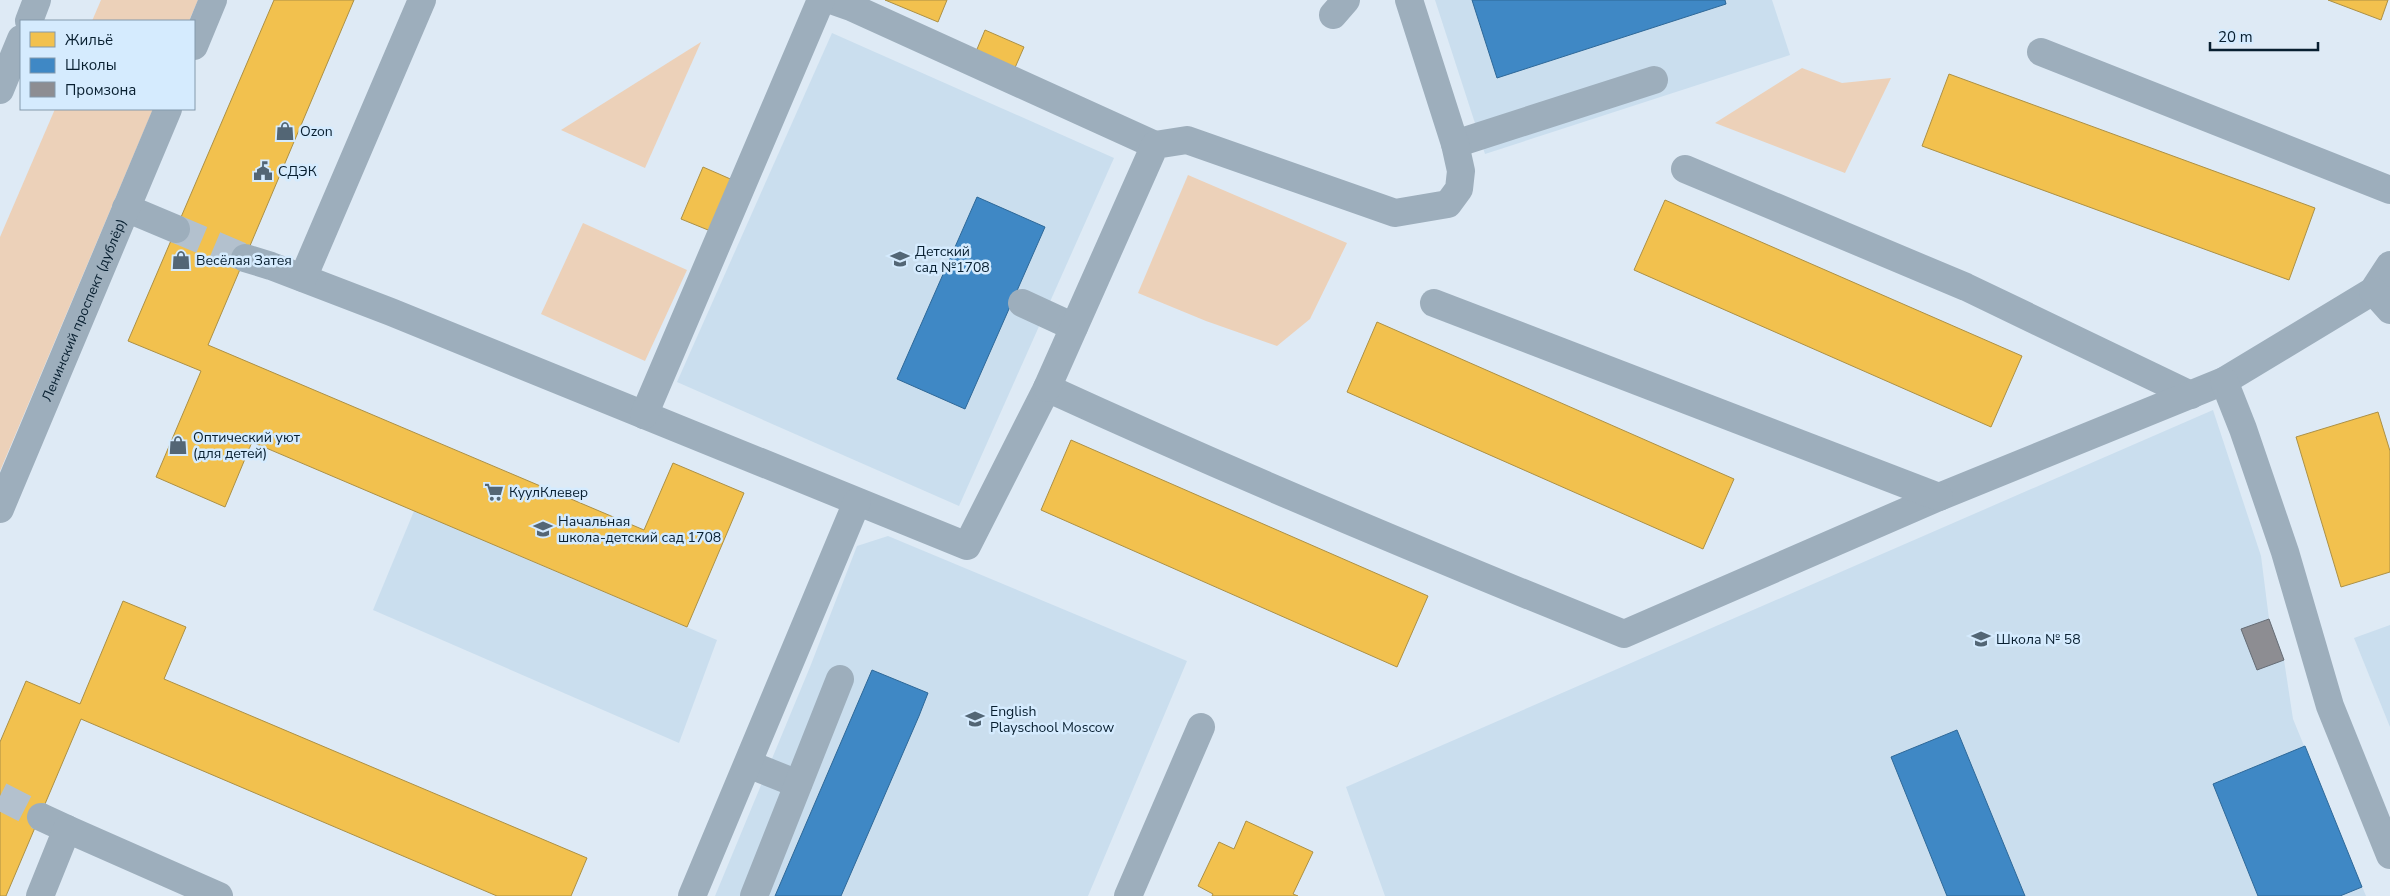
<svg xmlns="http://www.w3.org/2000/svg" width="2390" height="896" viewBox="0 0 2390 896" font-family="'Nunito Sans',sans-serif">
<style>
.built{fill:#cadeee}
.green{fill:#ecd1b9}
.homes{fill:#f2c14e;stroke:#ac9045}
.schools{fill:#3f88c5;stroke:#2e6898}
.industry{fill:#8d8d92;stroke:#656c75}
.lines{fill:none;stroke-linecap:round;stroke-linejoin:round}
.minor-tunnel{stroke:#b3c1ce;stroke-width:28;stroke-dasharray:28 14;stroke-linecap:butt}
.minor{stroke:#9daebc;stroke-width:28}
.major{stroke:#9eafbd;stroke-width:28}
.labels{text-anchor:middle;stroke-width:5;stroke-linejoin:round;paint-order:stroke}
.poi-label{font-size:14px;fill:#081f30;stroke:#d5ebfe;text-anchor:start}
.street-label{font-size:14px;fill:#081f30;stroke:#d5ebfe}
</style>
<rect width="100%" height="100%" fill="#deeaf5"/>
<!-- built -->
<g class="built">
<path d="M 1435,0 L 1772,0 L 1790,55 L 1485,154 Z"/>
<path d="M 832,33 L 1114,158 L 959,506 L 677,382 Z"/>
<path d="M 2213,410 L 2261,556 L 2269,619 L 2284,660 L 2293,719 L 2366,896 L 1385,896 L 1346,787 Z"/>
<path d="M 414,511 L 717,640 L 679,743 L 373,610 Z"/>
<path d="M 888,536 L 1187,661 L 1088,896 L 715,896 L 810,667 L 857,546 Z"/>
<path d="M 2390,625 L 2390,727 L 2354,638 Z"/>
</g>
<!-- green -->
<g class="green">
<path d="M 101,0 L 198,0 L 189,21 L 92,21 Z"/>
<path d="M 701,42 L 645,168 L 561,130 Z"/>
<path d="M 1802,68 L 1842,83 L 1891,78 L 1845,173 L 1715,123 Z"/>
<path d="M 55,109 L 153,109 L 0,471 L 0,237 Z"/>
<path d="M 1188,175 L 1347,243 L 1310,319 L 1277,346 L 1206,321 L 1138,293 Z"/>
<path d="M 583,223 L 687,270 L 645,361 L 541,314 Z"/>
</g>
<!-- homes -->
<g class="homes">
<path d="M 274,0 L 354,0 L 208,345 L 644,530 L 673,463 L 744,493 L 687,627 L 252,442 L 225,507 L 156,477 L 201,371 L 128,341 Z"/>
<path d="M 885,0 L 947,0 L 938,22 Z"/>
<path d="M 2328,0 L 2388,0 L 2381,20 Z"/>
<path d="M 985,30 L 1024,47 L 1014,70 L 975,54 Z"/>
<path d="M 1949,74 L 2315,208 L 2289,280 L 1922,146 Z"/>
<path d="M 703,167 L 735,181 L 713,232 L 681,219 Z"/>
<path d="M 1665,200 L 2022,356 L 1991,427 L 1634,270 Z"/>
<path d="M 1377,322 L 1734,479 L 1703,549 L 1347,392 Z"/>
<path d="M 2378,412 L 2390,451 L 2390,572 L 2341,587 L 2296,437 Z"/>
<path d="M 1071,440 L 1428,596 L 1397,667 L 1041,510 Z"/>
<path d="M 123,601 L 186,627 L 164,679 L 587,858 L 571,896 L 497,896 L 81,719 L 6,896 L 0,896 L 0,742 L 26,681 L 80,704 Z"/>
<path d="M 1246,821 L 1313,852 L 1293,894 L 1298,896 L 1212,896 L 1213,894 L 1198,886 L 1219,842 L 1234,849 Z"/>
</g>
<!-- schools -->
<g class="schools">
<path d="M 1472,0 L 1725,0 L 1726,4 L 1497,78 Z"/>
<path d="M 977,197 L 1045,227 L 965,409 L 897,379 Z"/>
<path d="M 872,670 L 928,693 L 919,716 L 841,896 L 775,896 Z"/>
<path d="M 1957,730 L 2025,896 L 1947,896 L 1891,757 Z"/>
<path d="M 2305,746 L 2362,887 L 2340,896 L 2258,896 L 2213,784 Z"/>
</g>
<!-- industry -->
<path class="industry" d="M 2269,619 L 2284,660 L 2257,670 L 2241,629 Z"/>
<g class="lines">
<!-- minor-tunnel -->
<g class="minor-tunnel">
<path d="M 176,229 L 245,258"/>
<path d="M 0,796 L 41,817"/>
</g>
<!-- minor -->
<g class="minor">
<path d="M 831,0 L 851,7 L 1155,145"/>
<path d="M 1333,15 L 1346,0"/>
<path d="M 194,46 L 213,0"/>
<path d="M 2041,52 L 2390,190"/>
<path d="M 1455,144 L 1654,80"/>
<path d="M 1685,169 L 1966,287 L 2191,395"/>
<path d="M 126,208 L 176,229"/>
<path d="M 245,258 L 271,266 L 391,312 L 967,546 L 1047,388 C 1237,475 1430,556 1624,634 L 1939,497 L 2224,381 L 2373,291 L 2390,265"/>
<path d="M 303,278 L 422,0"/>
<path d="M 2373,291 L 2390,310"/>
<path d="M 1022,303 L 1074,327"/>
<path d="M 1434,303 L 1939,497"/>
<path d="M 2224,381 L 2243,429 L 2285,552 L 2330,706 L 2390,855"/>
<path d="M 1047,388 L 1155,145 L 1187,140 L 1395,213 L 1448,204 L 1459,189 L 1461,171 L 1455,144 L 1409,0"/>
<path d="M 644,415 L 821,0"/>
<path id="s1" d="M 0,509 L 168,109"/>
<path d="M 748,764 L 798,784"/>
<path d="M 41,817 L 67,829"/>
<path d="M 40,896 L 67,829 L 219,896"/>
<path d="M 692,896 L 857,502"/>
<path d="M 754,896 L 840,679"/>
<path d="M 1128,896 L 1201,727"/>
</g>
<!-- major -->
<g class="major">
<path d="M 29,21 L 37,0"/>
<path d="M 0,90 L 21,39"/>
</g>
</g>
<!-- icons -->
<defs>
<g id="shop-bare" transform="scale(1.5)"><path d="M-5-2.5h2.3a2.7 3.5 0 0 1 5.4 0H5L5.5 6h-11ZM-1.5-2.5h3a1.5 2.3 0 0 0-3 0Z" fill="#536675" stroke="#d5ebfe" stroke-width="2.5" paint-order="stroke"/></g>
<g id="civic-bare" transform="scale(1.5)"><path d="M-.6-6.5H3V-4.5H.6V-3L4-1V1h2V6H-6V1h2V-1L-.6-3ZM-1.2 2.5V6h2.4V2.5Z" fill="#536675" stroke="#d5ebfe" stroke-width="2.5" paint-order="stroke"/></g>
<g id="school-bare" transform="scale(1.5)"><path d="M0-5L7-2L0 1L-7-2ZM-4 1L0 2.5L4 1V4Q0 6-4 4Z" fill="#536675" stroke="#d5ebfe" stroke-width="2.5" paint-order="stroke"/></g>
<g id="supermarket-bare" transform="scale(1.5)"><path d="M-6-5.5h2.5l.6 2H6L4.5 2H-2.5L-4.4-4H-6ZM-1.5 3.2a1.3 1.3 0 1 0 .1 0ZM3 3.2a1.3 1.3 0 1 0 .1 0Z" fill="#536675" stroke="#d5ebfe" stroke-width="2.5" paint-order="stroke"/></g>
</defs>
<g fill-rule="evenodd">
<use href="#shop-bare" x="285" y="131"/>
<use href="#civic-bare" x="263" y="171"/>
<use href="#school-bare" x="900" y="259"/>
<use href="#shop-bare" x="181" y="260"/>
<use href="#shop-bare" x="178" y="445"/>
<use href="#supermarket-bare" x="494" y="492"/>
<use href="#school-bare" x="543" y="529"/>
<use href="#school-bare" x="1981" y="639"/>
<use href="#school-bare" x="975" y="719"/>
</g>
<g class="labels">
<!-- poi labels -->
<g class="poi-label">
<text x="300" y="136">Ozon</text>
<text x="278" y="176">СДЭК</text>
<text x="915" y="256">Детский<tspan x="915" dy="16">сад №1708</tspan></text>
<text x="196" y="265">Весёлая Затея</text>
<text x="193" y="442">Оптический уют<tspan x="193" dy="16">(для детей)</tspan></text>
<text x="509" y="497">КуулКлевер</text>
<text x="558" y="526">Начальная<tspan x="558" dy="16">школа-детский сад 1708</tspan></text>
<text x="1996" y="644">Школа № 58</text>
<text x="990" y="716">English<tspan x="990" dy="16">Playschool Moscow</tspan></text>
</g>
<!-- street labels -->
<g class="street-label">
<text dy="5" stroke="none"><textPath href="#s1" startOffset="216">Ленинский проспект (дублёр)</textPath></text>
</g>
</g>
<!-- legend -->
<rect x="20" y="20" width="175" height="90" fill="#d5ebfe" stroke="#8399ac"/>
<rect x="30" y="32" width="25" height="15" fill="#f2c14e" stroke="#8399ac"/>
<text x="65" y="45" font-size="15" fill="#081f30">Жильё</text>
<rect x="30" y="58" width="25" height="15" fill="#3f88c5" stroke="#8399ac"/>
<text x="65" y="70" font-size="15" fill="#081f30">Школы</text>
<rect x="30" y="82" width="25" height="15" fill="#8d8d92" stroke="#8399ac"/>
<text x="65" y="95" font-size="15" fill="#081f30">Промзона</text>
<!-- scale -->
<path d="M2210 42v8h108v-8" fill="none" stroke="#081f30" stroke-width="2.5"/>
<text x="2218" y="42" font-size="15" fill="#081f30" stroke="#d5ebfe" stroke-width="4" paint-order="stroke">20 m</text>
</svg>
